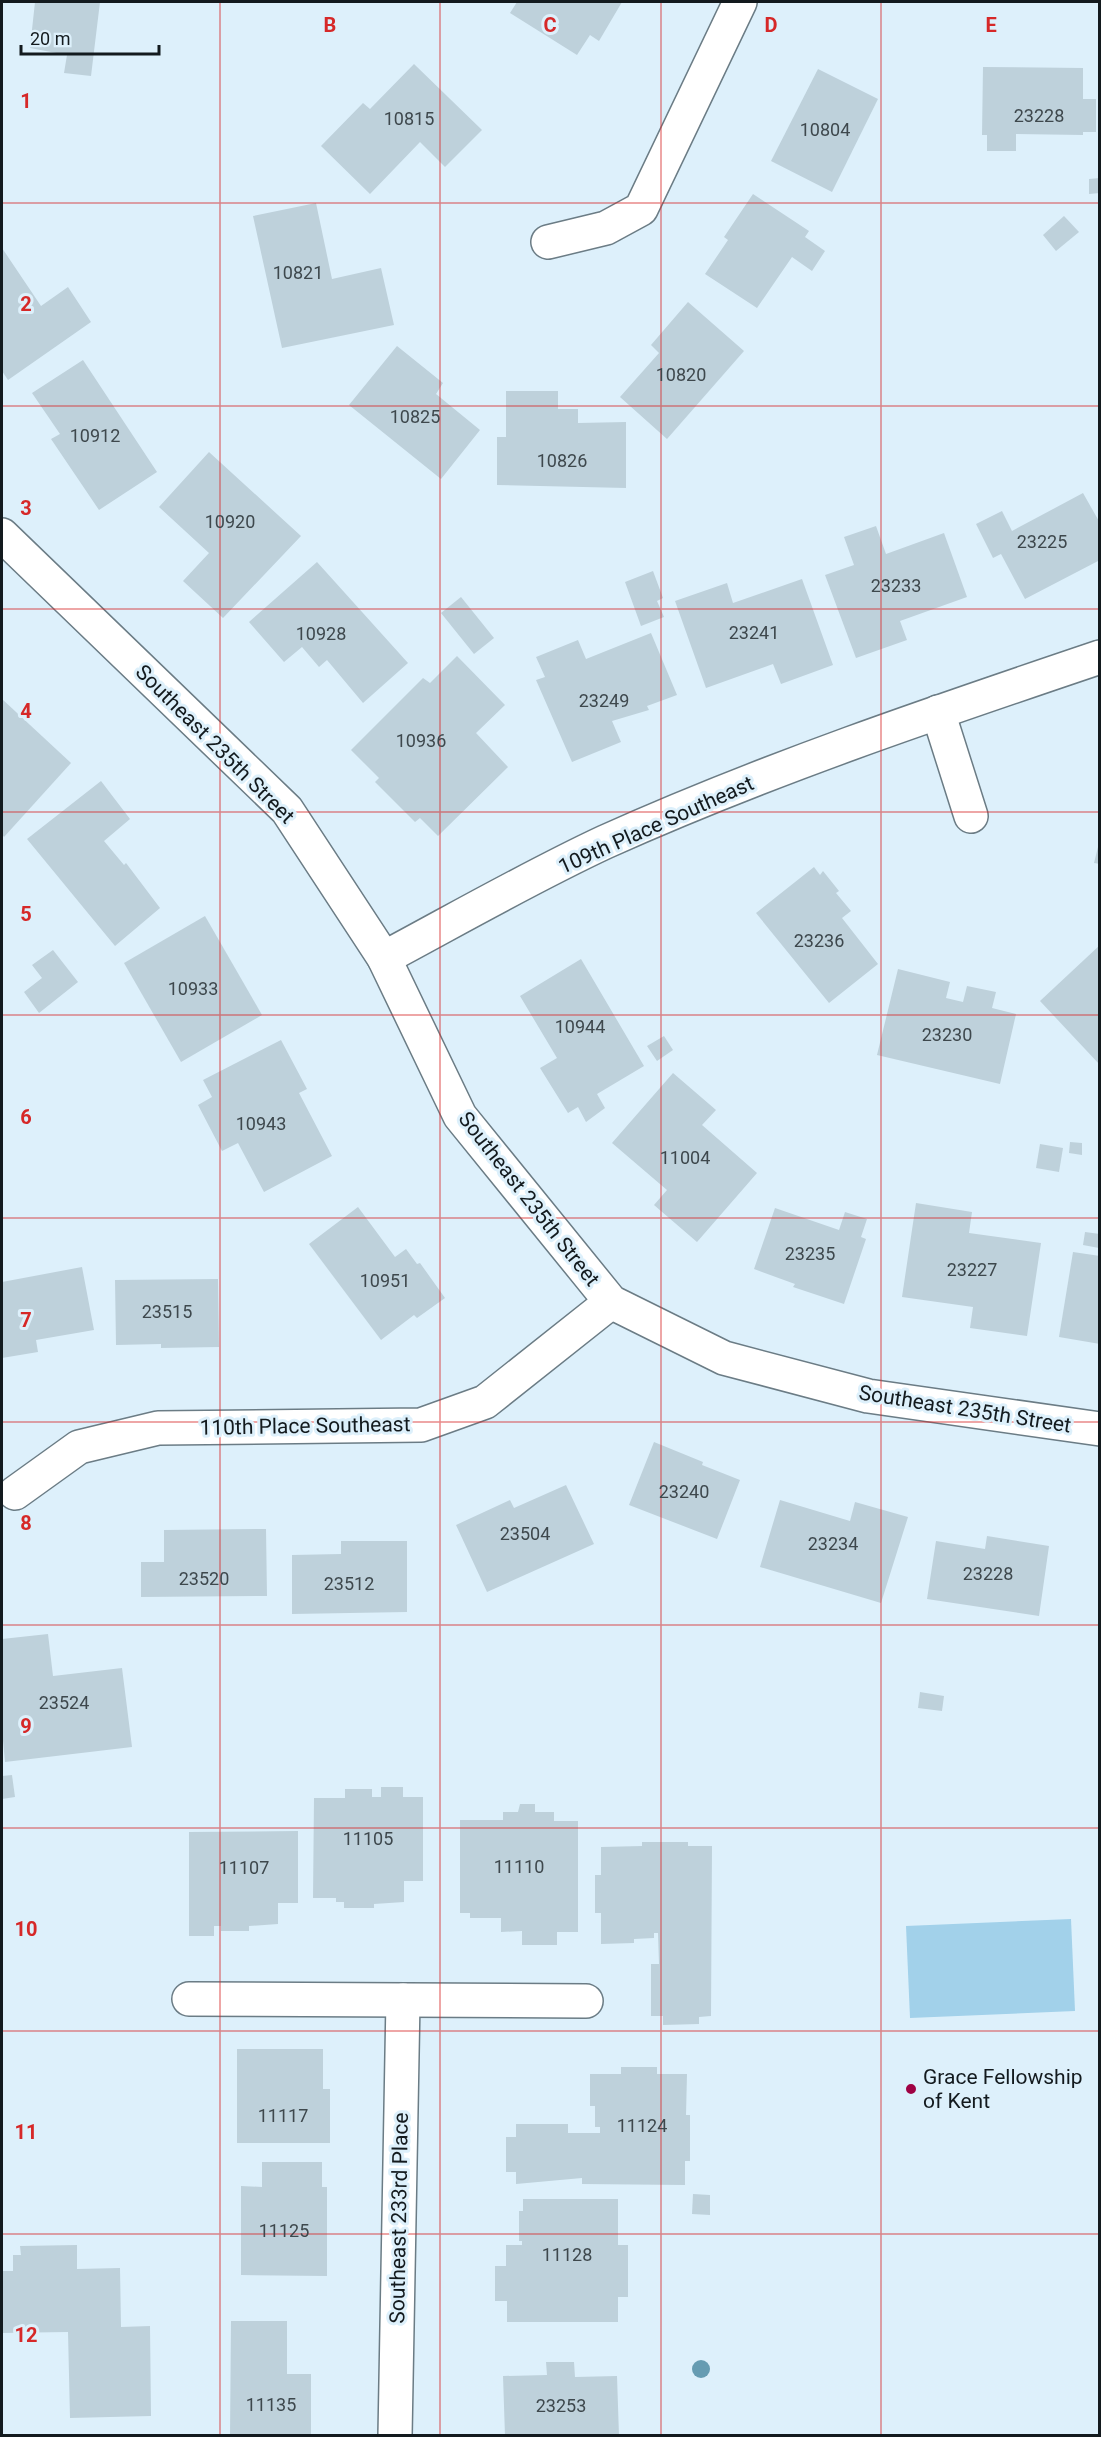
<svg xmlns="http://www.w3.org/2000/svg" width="1101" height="2437" viewBox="0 0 1101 2437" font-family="Roboto,sans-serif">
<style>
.park{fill:#a2d1ea}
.building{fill:#bed1db}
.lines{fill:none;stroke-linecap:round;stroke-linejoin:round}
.minor-casing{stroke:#6b7c85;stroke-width:36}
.minor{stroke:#fff;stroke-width:33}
.tree{fill:#669cb2}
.grid{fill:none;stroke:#d62828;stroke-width:1.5;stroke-opacity:0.55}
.poi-dot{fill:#9f0243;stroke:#ddf0fb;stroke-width:2}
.labels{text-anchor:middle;stroke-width:6;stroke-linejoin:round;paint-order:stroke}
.number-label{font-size:18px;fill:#3e484d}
.street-label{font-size:21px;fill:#131a1e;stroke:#ddf0fb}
.poi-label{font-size:21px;fill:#131a1e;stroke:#ddf0fb;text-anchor:start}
.grid-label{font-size:20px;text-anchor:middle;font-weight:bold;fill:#d62828;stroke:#ddf0fb;stroke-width:6;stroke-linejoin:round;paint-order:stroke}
</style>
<rect width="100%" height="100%" fill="#ddf0fb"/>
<!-- park -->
<path class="park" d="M 1071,1919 L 1075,2011 L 910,2018 L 906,1926 Z"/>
<!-- building -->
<g class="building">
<path d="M 35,2 L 100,2 L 91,76 L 64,73 L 67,55 L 30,48 Z"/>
<path d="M 517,2 L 622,2 L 599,41 L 590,35 L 577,55 L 510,13 Z"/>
<path d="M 414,64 L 482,130 L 445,167 L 420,142 L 370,194 L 321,146 L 363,103 L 370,109 Z"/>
<path d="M 983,67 L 1083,68 L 1083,99 L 1096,99 L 1096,132 L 1083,132 L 1083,135 L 1016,134 L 1016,151 L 987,151 L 987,135 L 982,135 Z"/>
<path d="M 818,69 L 878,99 L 832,192 L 771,161 Z"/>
<path d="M 1100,178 L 1100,193 L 1089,194 L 1089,179 Z"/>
<path d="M 753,194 L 809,231 L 805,237 L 825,251 L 812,271 L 792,257 L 757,308 L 705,274 L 728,240 L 724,237 Z"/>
<path d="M 316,203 L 332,279 L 381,268 L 394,325 L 282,348 L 253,216 Z"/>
<path d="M 1064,216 L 1079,232 L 1056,251 L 1043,235 Z"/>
<path d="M 2,248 L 41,306 L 68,287 L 91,322 L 8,380 L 2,371 Z"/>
<path d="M 688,302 L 744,351 L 667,439 L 620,397 L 659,353 L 651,345 Z"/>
<path d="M 397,346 L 443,383 L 436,394 L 480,430 L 441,479 L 349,405 Z"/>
<path d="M 83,360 L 157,472 L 99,510 L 51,439 L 60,434 L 32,393 Z"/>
<path d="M 506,391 L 558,391 L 558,409 L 578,409 L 578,423 L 626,422 L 626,488 L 497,485 L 497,437 L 506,437 Z"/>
<path d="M 209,452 L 301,536 L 223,618 L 183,581 L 209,553 L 159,507 Z"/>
<path d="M 1083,493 L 1100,523 L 1100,560 L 1025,599 L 1001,554 L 993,558 L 976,524 L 1002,511 L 1012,531 Z"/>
<path d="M 876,526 L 886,554 L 944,533 L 967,597 L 900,621 L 907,640 L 856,658 L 825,575 L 854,565 L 844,537 Z"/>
<path d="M 317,562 L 408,663 L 363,703 L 327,660 L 319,667 L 302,647 L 284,662 L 249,622 Z"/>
<path d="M 653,571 L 663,598 L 657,601 L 664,617 L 641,626 L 625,582 Z"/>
<path d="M 802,579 L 833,665 L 781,684 L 773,664 L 706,688 L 675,601 L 727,583 L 733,603 Z"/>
<path d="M 461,597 L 494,638 L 474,654 L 441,613 Z"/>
<path d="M 651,633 L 677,695 L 647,706 L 649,710 L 612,721 L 621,742 L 572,762 L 536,680 L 545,677 L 536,657 L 578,640 L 586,659 Z"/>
<path d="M 457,656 L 505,705 L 476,733 L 508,767 L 438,836 L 420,818 L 415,822 L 375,782 L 379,778 L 351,750 L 423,678 L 430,683 Z"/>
<path d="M 2,699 L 71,763 L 4,837 L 2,834 Z"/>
<path d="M 101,781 L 130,819 L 104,841 L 124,865 L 126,863 L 160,908 L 115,946 L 27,839 Z"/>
<path d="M 1099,843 L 1100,843 L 1100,864 L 1094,863 Z"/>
<path d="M 814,867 L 820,875 L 823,871 L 839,891 L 836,893 L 851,911 L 842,918 L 878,964 L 829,1003 L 756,913 Z"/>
<path d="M 205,916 L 262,1015 L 181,1062 L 124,963 Z"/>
<path d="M 1100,945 L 1100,1065 L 1040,1001 Z"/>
<path d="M 53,950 L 78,982 L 39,1013 L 24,992 L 42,978 L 32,965 Z"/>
<path d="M 581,959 L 644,1066 L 597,1094 L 605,1108 L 586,1122 L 578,1107 L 568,1113 L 540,1068 L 557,1058 L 520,996 Z"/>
<path d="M 898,969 L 950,982 L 946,998 L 963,1002 L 967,986 L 996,992 L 992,1008 L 1016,1014 L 1000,1084 L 877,1055 Z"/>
<path d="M 664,1036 L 673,1050 L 657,1061 L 647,1046 Z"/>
<path d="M 281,1040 L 307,1089 L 299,1093 L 332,1156 L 264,1192 L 238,1143 L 222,1151 L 198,1105 L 212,1097 L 203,1080 Z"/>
<path d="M 673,1073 L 716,1110 L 702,1125 L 757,1173 L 697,1242 L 654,1205 L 667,1190 L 612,1143 Z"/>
<path d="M 1070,1142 L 1082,1143 L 1082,1155 L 1069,1153 Z"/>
<path d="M 1040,1144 L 1063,1148 L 1059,1172 L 1036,1168 Z"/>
<path d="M 916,1203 L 972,1212 L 969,1233 L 1041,1243 L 1027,1336 L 970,1328 L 973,1307 L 902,1297 Z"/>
<path d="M 358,1207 L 395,1257 L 406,1249 L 417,1264 L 420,1263 L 445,1298 L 417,1318 L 414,1315 L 381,1340 L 309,1244 Z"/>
<path d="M 775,1208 L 839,1230 L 845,1212 L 867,1219 L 861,1237 L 866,1239 L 844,1304 L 793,1287 L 795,1284 L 754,1269 Z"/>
<path d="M 1085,1232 L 1100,1234 L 1099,1248 L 1083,1245 Z"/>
<path d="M 1073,1252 L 1100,1256 L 1100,1344 L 1059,1337 Z"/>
<path d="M 82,1267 L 94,1330 L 36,1340 L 38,1352 L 2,1358 L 2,1282 Z"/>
<path d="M 218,1279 L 219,1347 L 161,1348 L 161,1344 L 116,1345 L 115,1280 Z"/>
<path d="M 654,1442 L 703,1462 L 702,1465 L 740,1480 L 717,1539 L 629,1505 Z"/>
<path d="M 566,1485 L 594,1544 L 487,1592 L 456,1525 L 510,1500 L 514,1508 Z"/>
<path d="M 780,1500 L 850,1521 L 855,1502 L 908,1517 L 881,1603 L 760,1567 Z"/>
<path d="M 266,1529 L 267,1596 L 141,1597 L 141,1562 L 164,1562 L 164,1530 Z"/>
<path d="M 987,1536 L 1049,1546 L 1039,1616 L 927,1599 L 936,1541 L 985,1549 Z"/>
<path d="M 341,1541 L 407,1541 L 407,1612 L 292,1614 L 292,1555 L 341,1554 Z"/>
<path d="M 48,1634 L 53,1676 L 122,1668 L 132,1747 L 5,1762 L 2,1730 L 2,1639 Z"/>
<path d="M 920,1692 L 944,1696 L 942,1711 L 918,1708 Z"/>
<path d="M 12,1775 L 15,1797 L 2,1799 L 2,1776 Z"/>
<path d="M 381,1787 L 403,1787 L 403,1797 L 423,1797 L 423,1881 L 404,1881 L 404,1902 L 374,1904 L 374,1908 L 344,1908 L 344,1902 L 336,1902 L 336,1898 L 313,1898 L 314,1798 L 345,1798 L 345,1789 L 372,1789 L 372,1797 L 381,1797 Z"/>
<path d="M 520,1804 L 535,1804 L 535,1812 L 554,1812 L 554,1821 L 578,1821 L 578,1932 L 557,1932 L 557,1945 L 522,1945 L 522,1931 L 501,1932 L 501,1918 L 470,1918 L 470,1913 L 460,1913 L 460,1820 L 503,1820 L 503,1812 L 518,1812 Z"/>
<path d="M 298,1831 L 298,1903 L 278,1903 L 278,1924 L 249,1926 L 249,1931 L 221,1931 L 221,1926 L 214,1926 L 214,1936 L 189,1936 L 189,1832 Z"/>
<path d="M 642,1842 L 688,1842 L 688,1846 L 712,1846 L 711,2016 L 699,2017 L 699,2024 L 663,2025 L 663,2016 L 651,2016 L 651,1964 L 659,1964 L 658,1933 L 654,1933 L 654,1938 L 634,1939 L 634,1943 L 601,1944 L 601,1913 L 595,1913 L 595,1875 L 601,1875 L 601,1847 L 642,1846 Z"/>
<path d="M 237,2049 L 323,2049 L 323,2089 L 330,2089 L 330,2143 L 237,2143 Z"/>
<path d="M 621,2067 L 657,2067 L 657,2074 L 687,2074 L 686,2115 L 690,2115 L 690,2161 L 685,2161 L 685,2185 L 582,2184 L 582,2178 L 516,2184 L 516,2172 L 506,2172 L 506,2137 L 516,2137 L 516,2124 L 568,2124 L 568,2133 L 600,2133 L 600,2127 L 595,2127 L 595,2106 L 590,2106 L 590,2074 L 621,2074 Z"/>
<path d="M 262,2162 L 322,2162 L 322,2187 L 327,2187 L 327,2276 L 241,2275 L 241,2186 L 262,2187 Z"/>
<path d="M 693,2194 L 710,2195 L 710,2215 L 692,2214 Z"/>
<path d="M 523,2199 L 618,2199 L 618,2245 L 628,2245 L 628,2297 L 618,2297 L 618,2322 L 507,2322 L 507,2301 L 495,2301 L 495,2266 L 506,2266 L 506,2245 L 522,2245 L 522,2241 L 519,2241 L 519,2211 L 523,2211 Z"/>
<path d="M 77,2245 L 77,2269 L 120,2268 L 121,2327 L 150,2326 L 151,2416 L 70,2418 L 68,2332 L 2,2333 L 2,2271 L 13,2271 L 13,2255 L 21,2255 L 20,2246 Z"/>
<path d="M 231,2321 L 287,2321 L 287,2374 L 311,2374 L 311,2436 L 230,2436 Z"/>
<path d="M 546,2362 L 574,2362 L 575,2377 L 617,2376 L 619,2436 L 505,2436 L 503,2376 L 547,2375 Z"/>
</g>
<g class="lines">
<!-- minor casing -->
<g class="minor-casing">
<g id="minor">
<path d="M 548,242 L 606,228 L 641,209 L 740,2"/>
<path d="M 2,535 L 287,810 L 384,958 L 460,1116 L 611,1302 L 724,1358 L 868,1396 L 1100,1429"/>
<path d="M 938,712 L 971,816"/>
<path d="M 384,958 C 457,919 530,877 605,842 C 765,770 934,713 1100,657"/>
<path d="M 15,1493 L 79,1447 L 158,1428 L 421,1425 L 485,1402 L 611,1302"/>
<path d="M 189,1999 L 586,2001"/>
<path d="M 395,2436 L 403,2000"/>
</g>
</g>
<!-- minor -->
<use href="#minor" class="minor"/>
</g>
<!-- trees -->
<circle class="tree" cx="701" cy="2369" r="9"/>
<!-- grid -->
<path class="grid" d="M 220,2 L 220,2436M 440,2 L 440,2436M 661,2 L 661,2436M 881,2 L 881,2436M 2,203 L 1100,203M 2,406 L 1100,406M 2,609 L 1100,609M 2,812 L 1100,812M 2,1015 L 1100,1015M 2,1218 L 1100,1218M 2,1422 L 1100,1422M 2,1625 L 1100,1625M 2,1828 L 1100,1828M 2,2031 L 1100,2031M 2,2234 L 1100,2234"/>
<!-- markers -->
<circle class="poi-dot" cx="911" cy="2089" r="6"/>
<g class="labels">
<!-- number labels -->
<g class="number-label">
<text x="1039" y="122">23228</text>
<text x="409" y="125">10815</text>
<text x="825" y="136">10804</text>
<text x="298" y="279">10821</text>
<text x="681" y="381">10820</text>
<text x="415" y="423">10825</text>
<text x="95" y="442">10912</text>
<text x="562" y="467">10826</text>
<text x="230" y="528">10920</text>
<text x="1042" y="548">23225</text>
<text x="896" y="592">23233</text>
<text x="754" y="639">23241</text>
<text x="321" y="640">10928</text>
<text x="604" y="707">23249</text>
<text x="421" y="747">10936</text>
<text x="819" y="947">23236</text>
<text x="193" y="995">10933</text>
<text x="580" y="1033">10944</text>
<text x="947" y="1041">23230</text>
<text x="261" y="1130">10943</text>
<text x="685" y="1164">11004</text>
<text x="810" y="1260">23235</text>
<text x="972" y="1276">23227</text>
<text x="385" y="1287">10951</text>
<text x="167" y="1318">23515</text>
<text x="684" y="1498">23240</text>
<text x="525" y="1540">23504</text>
<text x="833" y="1550">23234</text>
<text x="988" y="1580">23228</text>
<text x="204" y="1585">23520</text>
<text x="349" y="1590">23512</text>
<text x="64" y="1709">23524</text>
<text x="368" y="1845">11105</text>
<text x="519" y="1873">11110</text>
<text x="244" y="1874">11107</text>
<text x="283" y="2122">11117</text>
<text x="642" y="2132">11124</text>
<text x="284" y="2237">11125</text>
<text x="567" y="2261">11128</text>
<text x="271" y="2411">11135</text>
<text x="561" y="2412">23253</text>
</g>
<!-- street labels -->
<g class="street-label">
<text transform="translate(215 744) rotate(45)" y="7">Southeast 235th Street</text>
<text transform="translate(656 825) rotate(-24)" y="7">109th Place Southeast</text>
<text transform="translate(529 1199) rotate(52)" y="7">Southeast 235th Street</text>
<text transform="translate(965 1409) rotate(9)" y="7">Southeast 235th Street</text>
<text transform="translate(305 1426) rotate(-1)" y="7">110th Place Southeast</text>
<text transform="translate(399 2218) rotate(-89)" y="7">Southeast 233rd Place</text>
</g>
<!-- poi labels -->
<g class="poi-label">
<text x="923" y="2084">Grace Fellowship<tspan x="923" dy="24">of Kent</tspan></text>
</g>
</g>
<g class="grid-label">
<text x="330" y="32">B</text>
<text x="550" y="32">C</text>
<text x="771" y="32">D</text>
<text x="991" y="32">E</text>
<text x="26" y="108">1</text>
<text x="26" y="311">2</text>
<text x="26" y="515">3</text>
<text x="26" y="718">4</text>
<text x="26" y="921">5</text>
<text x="26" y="1124">6</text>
<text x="26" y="1327">7</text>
<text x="26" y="1530">8</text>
<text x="26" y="1733">9</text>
<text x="26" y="1936">10</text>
<text x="26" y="2139">11</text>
<text x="26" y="2342">12</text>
</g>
<!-- border -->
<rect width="1101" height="2437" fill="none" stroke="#131a1e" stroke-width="6"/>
<!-- scale -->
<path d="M21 45v9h138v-9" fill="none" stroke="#131a1e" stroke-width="3"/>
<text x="30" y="45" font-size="18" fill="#131a1e" stroke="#ddf0fb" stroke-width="4.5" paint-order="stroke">20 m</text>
</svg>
